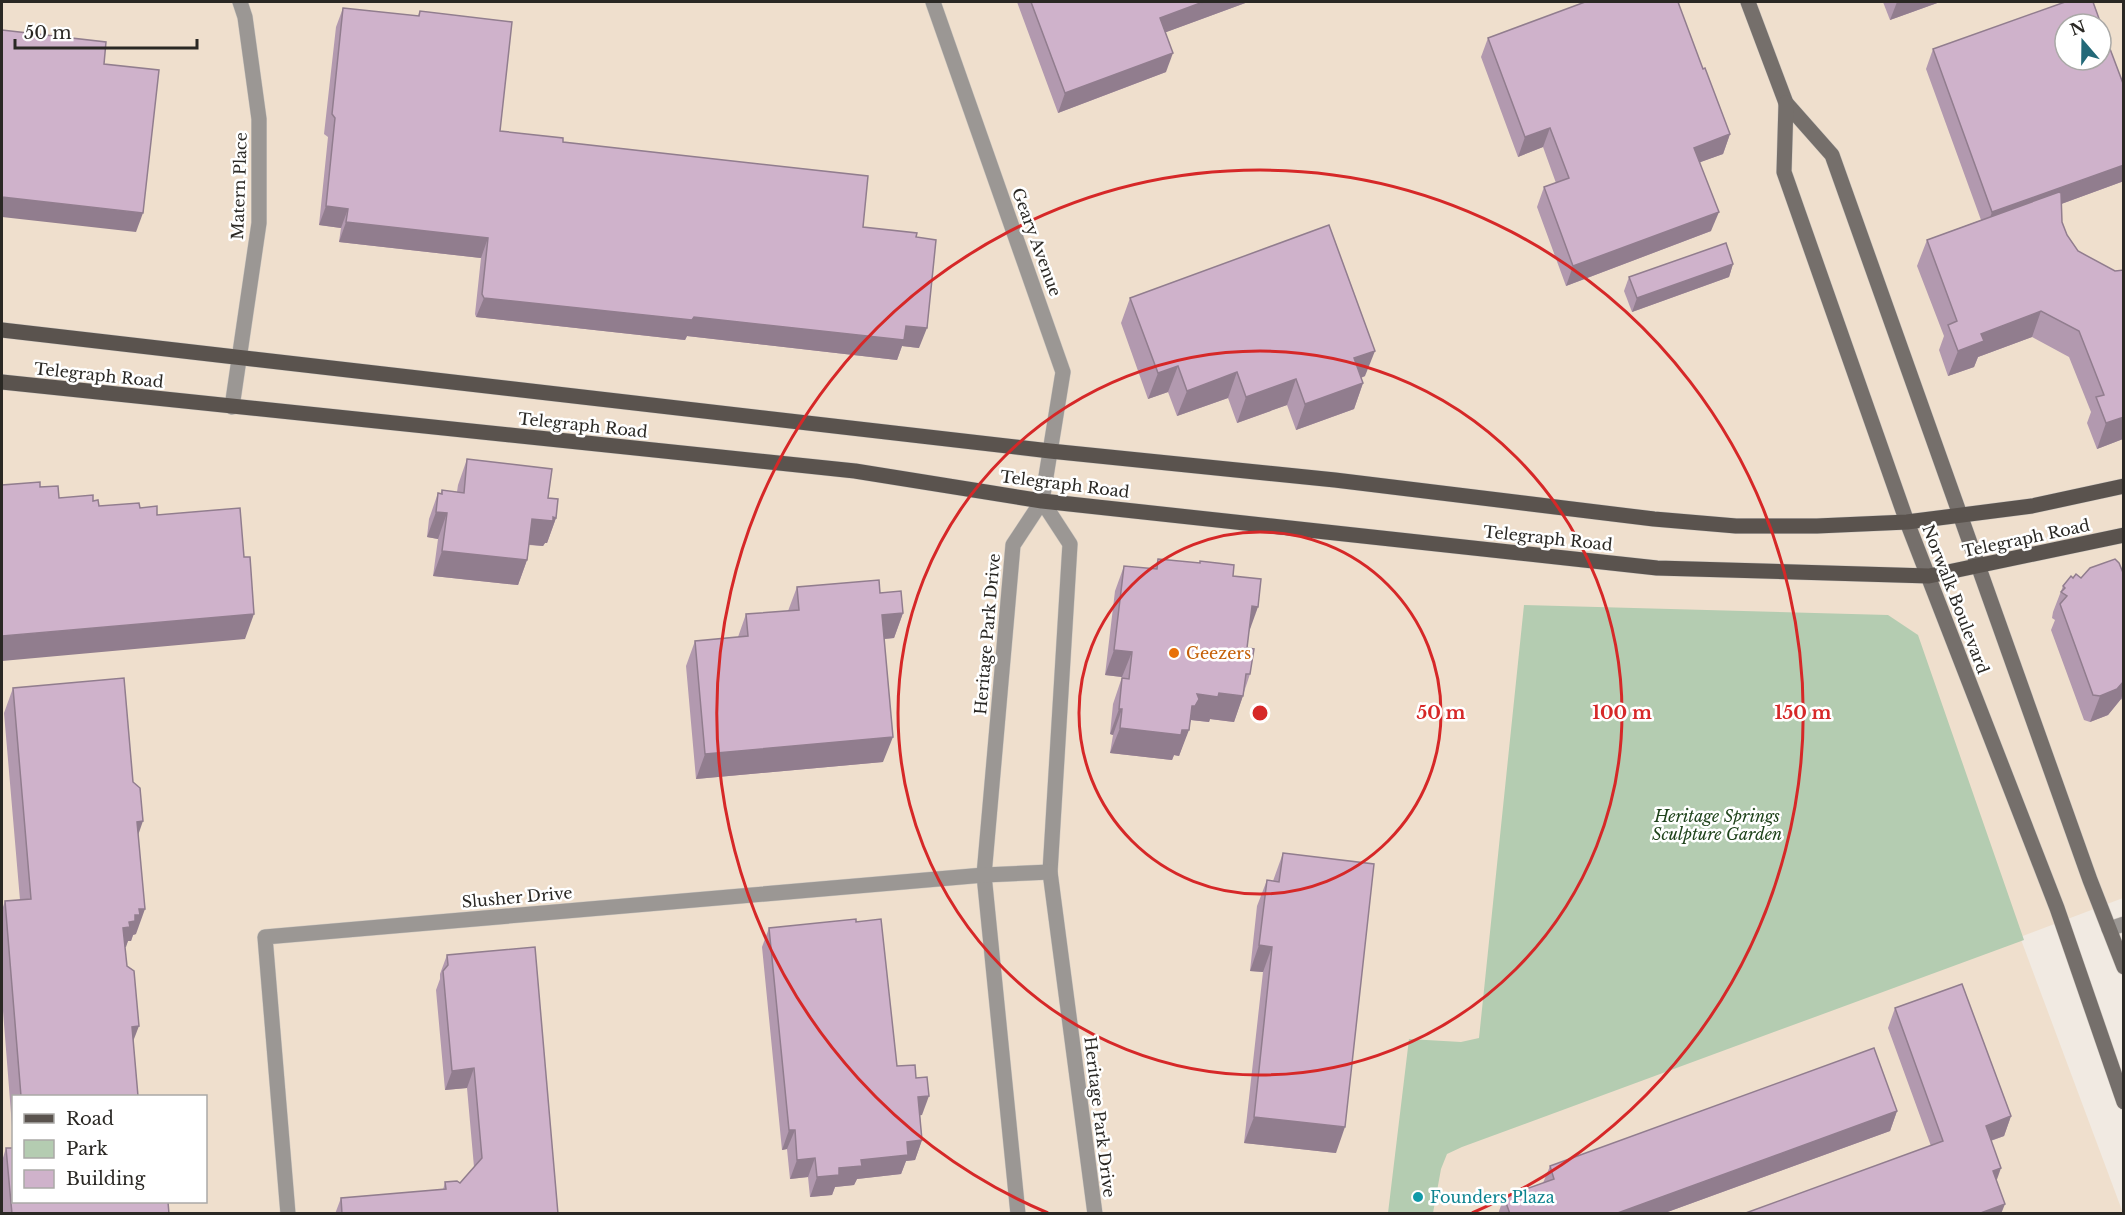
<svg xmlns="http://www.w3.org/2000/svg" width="2125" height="1215" viewBox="0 0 2125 1215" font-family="'Libre Baskerville',serif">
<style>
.industrial{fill:#efdfcd;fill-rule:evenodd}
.green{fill:#b4ccb1}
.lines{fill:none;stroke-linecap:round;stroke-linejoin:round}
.minor-casing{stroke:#cdc7c0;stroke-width:16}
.secondary-casing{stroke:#cdc7c0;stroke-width:16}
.primary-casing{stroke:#cdc7c0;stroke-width:16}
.minor{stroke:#9b9794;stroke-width:15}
.secondary{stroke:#756f6b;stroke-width:15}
.primary{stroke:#5a534e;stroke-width:15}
.wall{fill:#b299af}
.shaded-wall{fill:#917d8e}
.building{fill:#cfb2cb;stroke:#917d8e;stroke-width:1.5}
.ring{fill:none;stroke:#d62828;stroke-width:3}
.food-dot{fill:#e8710a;stroke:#fff;stroke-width:2}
.culture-dot{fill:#0f9aa8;stroke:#fff;stroke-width:2}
.labels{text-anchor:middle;stroke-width:5;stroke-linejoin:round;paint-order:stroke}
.street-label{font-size:16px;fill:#2a2824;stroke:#fff}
.food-label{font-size:16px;fill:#c56008;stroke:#fff;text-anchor:start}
.park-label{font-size:16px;font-style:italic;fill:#1f431b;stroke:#fff}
.culture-label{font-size:16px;fill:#0d838f;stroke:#fff;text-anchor:start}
.centre{fill:#d62828;stroke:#fff;stroke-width:3}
.ring-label{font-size:18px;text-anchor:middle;font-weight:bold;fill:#d62828;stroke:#fff;stroke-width:5;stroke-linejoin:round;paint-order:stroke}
</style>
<rect width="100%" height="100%" fill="#f1eae2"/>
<!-- industrial -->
<path class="industrial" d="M 2,2 L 2123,2 L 2123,898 L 2020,937 L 2123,1213 L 2,1214 ZM 2065,24 L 2101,24 L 2101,60 L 2065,60 ZM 14,1096 L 206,1096 L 206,1202 L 14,1202 Z"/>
<!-- green -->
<path class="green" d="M 1524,605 L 1888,615 L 1918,635 L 2024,940 L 1462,1147 L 1447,1154 L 1441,1169 L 1433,1213 L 1388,1213 L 1409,1039 L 1461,1042 L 1479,1038 Z"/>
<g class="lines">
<!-- minor casing -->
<g class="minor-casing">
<g id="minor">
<path d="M 933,2 L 1063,372 L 1042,501 L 1013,545 L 984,875 L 1018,1214"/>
<path d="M 232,407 L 259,223 L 259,119 L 245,17 L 240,2"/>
<path d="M 1042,501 L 1070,544 L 1050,872 L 1095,1214"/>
<path d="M 2109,929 L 2124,924"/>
<path d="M 288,1214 L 265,937 L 984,875 L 1050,872"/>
</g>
</g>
<!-- secondary casing -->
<g class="secondary-casing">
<g id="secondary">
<path d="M 1748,2 L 1786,103 L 1832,155 L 2090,880 L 2124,967"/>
<path d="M 1786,103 L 1784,172 L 1907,522 L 2057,908 L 2124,1102"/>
</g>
</g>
<!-- primary casing -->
<g class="primary-casing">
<g id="primary">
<path d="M 2,330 L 1050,451 L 1335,480 L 1654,519 L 1736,526 L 1817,526 L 1907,522 L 2032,506 L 2124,486"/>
<path d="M 2,382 L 855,471 L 1042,501 L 1657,568 L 1929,576 L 2124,535"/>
</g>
</g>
<!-- minor -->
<use href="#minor" class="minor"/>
<!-- secondary -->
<use href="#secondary" class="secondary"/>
<!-- primary -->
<use href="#primary" class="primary"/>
</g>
<!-- wall -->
<g class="wall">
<path d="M 1017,2 L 1248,2 L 1166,32 L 1166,72 L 1058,113 Z"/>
<path d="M 1883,2 L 1940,2 L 1890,20 Z"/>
<path d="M 343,8 L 418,16 L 420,11 L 500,131 L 563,142 L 863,227 L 916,237 L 919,348 L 902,346 L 897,360 L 687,336 L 685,340 L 476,317 L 475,314 L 481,258 L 339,242 L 341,228 L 319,225 L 328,137 L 324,134 L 336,27 Z"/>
<path d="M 1488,38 L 1703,69 L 1730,134 L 1723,154 L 1700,162 L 1711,231 L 1566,286 L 1537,207 L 1544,187 L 1556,183 L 1543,147 L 1518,157 L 1481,57 Z"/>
<path d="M 1933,49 L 2124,181 L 2061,204 L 2062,222 L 2067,235 L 2078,251 L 2115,271 L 2124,270 L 2123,439 L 2097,449 L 2087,423 L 2091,412 L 2069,357 L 2032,337 L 1978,357 L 1974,367 L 1948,376 L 1939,350 L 1944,336 L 1917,266 L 1927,240 L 1981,220 L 1926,69 Z"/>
<path d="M 1733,264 L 1729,277 L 1632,312 L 1624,291 L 1629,277 Z"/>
<path d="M 1130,298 L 1365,376 L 1361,378 L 1363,383 L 1354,409 L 1296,430 L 1287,405 L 1237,423 L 1228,398 L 1177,416 L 1168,392 L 1148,399 L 1121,323 Z"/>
<path d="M 467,459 L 548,498 L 556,518 L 547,543 L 545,543 L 543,546 L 529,545 L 527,560 L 518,585 L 433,576 L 438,539 L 427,537 L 429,519 L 438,493 L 441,493 L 442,490 L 457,492 L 458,485 Z"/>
<path d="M 1158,559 L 1233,576 L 1249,632 L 1247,648 L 1250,674 L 1234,722 L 1210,719 L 1209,722 L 1191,720 L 1179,756 L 1174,755 L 1172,760 L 1110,753 L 1113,735 L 1110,734 L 1113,704 L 1122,677 L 1105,675 L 1115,591 L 1124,566 L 1154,569 Z"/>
<path d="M 2124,575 L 2124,701 L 2121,699 L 2108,715 L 2090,722 L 2084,720 L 2051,630 L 2055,620 L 2052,618 L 2053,612 L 2063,586 L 2073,578 L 2081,578 Z"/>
<path d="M 797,587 L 880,593 L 903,613 L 894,638 L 884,639 L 883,762 L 696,779 L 686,666 L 695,641 L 738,637 L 746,614 L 788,611 Z"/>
<path d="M 13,688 L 133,782 L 138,836 L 136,934 L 133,935 L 131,941 L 128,941 L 125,947 L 138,1096 L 14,1096 L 13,1139 L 2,998 L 2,910 L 5,901 L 20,900 L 4,713 Z"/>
<path d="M 1283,853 L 1336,1153 L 1244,1143 L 1263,972 L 1250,971 L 1257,906 L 1267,880 L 1273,881 Z"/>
<path d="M 769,928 L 897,1066 L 916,1078 L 922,1115 L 920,1115 L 922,1140 L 915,1160 L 906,1161 L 901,1174 L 857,1179 L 854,1185 L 835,1187 L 832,1195 L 810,1197 L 808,1177 L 790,1179 L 787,1149 L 782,1150 L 762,947 Z"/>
<path d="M 447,955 L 558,1214 L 335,1214 L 341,1198 L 443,1190 L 445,1182 L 460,1183 L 474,1167 L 467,1088 L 445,1090 L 436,990 L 440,979 L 440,974 Z"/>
<path d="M 1895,1008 L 2011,1116 L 2004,1136 L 1991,1141 L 1996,1181 L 1931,1146 L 1888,1028 Z"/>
<path d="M 1897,1111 L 1890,1131 L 1662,1214 L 1498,1214 L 1504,1197 L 1543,1183 L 1550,1166 Z"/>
<path d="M 6,1148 L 169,1214 L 2,1214 L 2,1161 Z"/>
</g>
<!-- shaded-wall -->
<g class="shaded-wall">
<path d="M 1203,2 L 1248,2 L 1153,37 L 1160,18 Z"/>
<path d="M 1897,2 L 1940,2 L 1890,20 Z"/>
<path d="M 1173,53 L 1166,72 L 1058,113 L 1065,93 Z"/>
<path d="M 1550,128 L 1543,147 L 1518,157 L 1525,137 Z"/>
<path d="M 1730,134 L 1723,154 L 1687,167 L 1694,148 Z"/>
<path d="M 2124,165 L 2124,181 L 1985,232 L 1992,212 Z"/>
<path d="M 2,197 L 143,213 L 136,232 L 2,217 Z"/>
<path d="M 326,206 L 348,209 L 341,228 L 319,225 Z"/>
<path d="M 1719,212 L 1711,231 L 1566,286 L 1573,266 Z"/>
<path d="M 346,222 L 488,238 L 481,258 L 339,242 Z"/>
<path d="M 1733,264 L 1729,277 L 1632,312 L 1637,298 Z"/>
<path d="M 484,298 L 906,326 L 927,328 L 919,348 L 902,346 L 897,360 L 687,336 L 685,340 L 476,317 Z"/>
<path d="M 2041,311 L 2032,337 L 1978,357 L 1974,367 L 1948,376 L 1958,351 L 1981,334 Z"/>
<path d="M 1375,351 L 1365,376 L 1345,384 L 1354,358 Z"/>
<path d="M 1178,366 L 1168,392 L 1148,399 L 1158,373 Z"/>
<path d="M 1237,372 L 1228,398 L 1177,416 L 1187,391 Z"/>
<path d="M 1296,379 L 1287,405 L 1237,423 L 1246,397 Z"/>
<path d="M 1363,383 L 1354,409 L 1296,430 L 1305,404 Z"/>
<path d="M 2124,417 L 2123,439 L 2097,449 L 2106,423 Z"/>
<path d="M 436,512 L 447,513 L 438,539 L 427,537 Z"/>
<path d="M 553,517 L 556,518 L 547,543 L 545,543 L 543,546 L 523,544 L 532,519 Z"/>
<path d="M 442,551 L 527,560 L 518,585 L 433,576 Z"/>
<path d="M 1252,606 L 1258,607 L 1249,632 Z"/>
<path d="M 903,613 L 894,638 L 873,640 L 882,615 Z"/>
<path d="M 254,614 L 245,639 L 2,661 L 2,636 Z"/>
<path d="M 1114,650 L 1132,652 L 1122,677 L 1105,675 Z"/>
<path d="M 2124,681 L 2124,691 L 2121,699 L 2108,715 L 2090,722 L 2100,696 Z"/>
<path d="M 1219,693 L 1243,696 L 1234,722 L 1210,719 L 1209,722 L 1191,720 L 1186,730 L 1189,730 L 1179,756 L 1174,755 L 1172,760 L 1110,753 L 1120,728 L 1197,694 Z"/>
<path d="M 1119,709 L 1122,709 L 1113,735 L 1110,734 Z"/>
<path d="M 893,737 L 883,762 L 696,779 L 705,754 Z"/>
<path d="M 143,821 L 134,847 L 137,822 Z"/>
<path d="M 139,909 L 145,909 L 136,934 L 133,935 L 131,941 L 128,941 L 126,947 L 122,947 L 123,928 Z"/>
<path d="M 1259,945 L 1272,947 L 1263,972 L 1250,971 Z"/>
<path d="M 139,1026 L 129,1052 L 132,1027 Z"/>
<path d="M 474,1068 L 467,1088 L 445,1090 L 452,1071 Z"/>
<path d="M 929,1096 L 922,1115 L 911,1117 L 918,1097 Z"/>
<path d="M 1897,1111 L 1890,1131 L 1662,1214 L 1615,1214 Z"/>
<path d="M 2011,1116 L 2004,1136 L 1978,1145 L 1986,1126 Z"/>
<path d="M 1254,1117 L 1345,1127 L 1336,1153 L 1244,1143 Z"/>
<path d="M 789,1130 L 795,1130 L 787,1149 L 782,1150 Z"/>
<path d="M 922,1140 L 915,1160 L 906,1161 L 901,1174 L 857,1179 L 854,1185 L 835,1187 L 832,1195 L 810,1197 L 817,1177 L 907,1142 Z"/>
<path d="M 815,1158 L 808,1177 L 790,1179 L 797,1160 Z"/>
<path d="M 2001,1168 L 1994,1188 L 1993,1171 Z"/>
<path d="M 2005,1204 L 2001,1214 L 1978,1214 Z"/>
</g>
<!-- building -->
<g class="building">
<path d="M 1031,2 L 1203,2 L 1160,18 L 1173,53 L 1065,93 Z"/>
<path d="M 1585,2 L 1678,2 L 1703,69 L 1705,68 L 1730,134 L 1694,148 L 1719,212 L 1573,266 L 1544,187 L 1569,178 L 1550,128 L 1525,137 L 1488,38 Z"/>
<path d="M 2065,2 L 2093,2 L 2101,24 L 2065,24 L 2065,60 L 2101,60 L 2101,25 L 2124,86 L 2124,165 L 1992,212 L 1933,49 Z"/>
<path d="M 343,8 L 419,16 L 420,11 L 512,22 L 500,131 L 563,138 L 563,142 L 868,176 L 863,227 L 917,233 L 916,237 L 936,240 L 927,328 L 906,326 L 904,340 L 694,317 L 692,320 L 484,298 L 482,294 L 488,238 L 346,222 L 348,209 L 326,206 L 335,118 L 332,114 Z"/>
<path d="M 2,30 L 106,42 L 104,64 L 159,70 L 143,213 L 2,197 Z"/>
<path d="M 2059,192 L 2061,193 L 2062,222 L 2067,235 L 2078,251 L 2115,271 L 2124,270 L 2124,417 L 2106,423 L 2096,397 L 2104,395 L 2079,331 L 2041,311 L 1981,334 L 1984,341 L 1958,351 L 1948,325 L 1957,321 L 1927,240 Z"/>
<path d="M 1329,225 L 1375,351 L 1354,358 L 1363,383 L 1305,404 L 1296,379 L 1246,397 L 1237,372 L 1187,391 L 1178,366 L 1158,373 L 1130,298 Z"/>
<path d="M 1726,243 L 1733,264 L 1637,298 L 1629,277 Z"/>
<path d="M 467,459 L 552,469 L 548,498 L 558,499 L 556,518 L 553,517 L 553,521 L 532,519 L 527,560 L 442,551 L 447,513 L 436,512 L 438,493 L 442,494 L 442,490 L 464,493 Z"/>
<path d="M 40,482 L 40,487 L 58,486 L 59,498 L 93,495 L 93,501 L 98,500 L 99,506 L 139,503 L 140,508 L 157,506 L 157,515 L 240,508 L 244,557 L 250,557 L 254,614 L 2,636 L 2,485 Z"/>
<path d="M 1158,559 L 1200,563 L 1200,561 L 1234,565 L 1233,576 L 1261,579 L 1258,607 L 1252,606 L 1247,648 L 1254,649 L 1250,674 L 1246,674 L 1243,696 L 1219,693 L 1218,697 L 1197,694 L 1199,699 L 1195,706 L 1192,706 L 1189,730 L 1182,730 L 1181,735 L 1120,728 L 1122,709 L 1119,709 L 1122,678 L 1129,679 L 1132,652 L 1114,650 L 1124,566 L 1157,569 Z"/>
<path d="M 2115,559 L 2119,563 L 2124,575 L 2124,681 L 2117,689 L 2100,696 L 2093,695 L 2060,604 L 2067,596 L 2061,592 L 2065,588 L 2063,586 L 2071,576 L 2073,578 L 2076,574 L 2081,578 L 2090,568 Z"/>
<path d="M 879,580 L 880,593 L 901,591 L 903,613 L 882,615 L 893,737 L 705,754 L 695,641 L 748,636 L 746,614 L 799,610 L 797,587 Z"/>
<path d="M 124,678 L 133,782 L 140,788 L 143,821 L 137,822 L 145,909 L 139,909 L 140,915 L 135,915 L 135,921 L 129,922 L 130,927 L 123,928 L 127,966 L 134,971 L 139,1026 L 132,1027 L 138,1096 L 21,1096 L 5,901 L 31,899 L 13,688 Z"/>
<path d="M 1283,853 L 1374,864 L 1345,1127 L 1254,1117 L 1272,947 L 1259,945 L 1267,880 L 1279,882 Z"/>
<path d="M 856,919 L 856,922 L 881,919 L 897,1066 L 915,1065 L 916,1078 L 927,1077 L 929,1096 L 918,1097 L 922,1140 L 907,1142 L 908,1155 L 861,1160 L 862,1166 L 839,1168 L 839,1175 L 817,1177 L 815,1158 L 797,1160 L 795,1130 L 789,1130 L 769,928 Z"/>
<path d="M 535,947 L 558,1214 L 342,1214 L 341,1198 L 446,1189 L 445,1182 L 457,1181 L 460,1183 L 482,1158 L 474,1068 L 452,1071 L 443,971 L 448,965 L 447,955 Z"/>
<path d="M 1962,984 L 2011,1116 L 1986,1126 L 2001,1168 L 1993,1171 L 2005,1204 L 1978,1214 L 1743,1214 L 1943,1141 L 1895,1008 Z"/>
<path d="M 1874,1048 L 1897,1111 L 1615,1214 L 1510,1214 L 1504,1197 L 1554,1179 L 1550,1166 Z"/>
<path d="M 6,1148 L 14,1148 L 14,1202 L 168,1202 L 169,1214 L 12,1214 Z"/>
</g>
<!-- distance rings -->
<g class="ring">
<circle cx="1260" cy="713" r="181"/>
<circle cx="1260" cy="713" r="362"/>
<path d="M1048 1213A543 543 0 1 1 1472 1213"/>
</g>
<!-- markers -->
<circle class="food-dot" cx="1174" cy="653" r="6"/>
<circle class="culture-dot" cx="1418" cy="1197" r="6"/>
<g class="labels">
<!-- street labels -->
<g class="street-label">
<text transform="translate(239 186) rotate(-88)" y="6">Matern Place</text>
<text transform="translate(1037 242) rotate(70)" y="6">Geary Avenue</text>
<text transform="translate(99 375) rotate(6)" y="6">Telegraph Road</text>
<text transform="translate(583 425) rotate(6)" y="6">Telegraph Road</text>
<text transform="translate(1065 484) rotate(7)" y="6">Telegraph Road</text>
<text transform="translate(1548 538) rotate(6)" y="6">Telegraph Road</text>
<text transform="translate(2026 538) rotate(-12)" y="6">Telegraph Road</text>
<text transform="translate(1956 599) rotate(69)" y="6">Norwalk Boulevard</text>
<text transform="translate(987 634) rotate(-85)" y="6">Heritage Park Drive</text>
<text transform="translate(517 897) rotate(-5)" y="6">Slusher Drive</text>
<text transform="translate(1100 1117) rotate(83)" y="6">Heritage Park Drive</text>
</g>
<!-- food labels -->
<g class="food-label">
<text x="1186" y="659">Geezers</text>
</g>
<!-- park labels -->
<g class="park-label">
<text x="1717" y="822">Heritage Springs<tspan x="1717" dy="18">Sculpture Garden</tspan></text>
</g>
<!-- culture labels -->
<g class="culture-label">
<text x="1430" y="1203">Founders Plaza</text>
</g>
</g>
<circle cx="1260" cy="713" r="9" class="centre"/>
<g class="ring-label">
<text x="1441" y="719">50 m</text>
<text x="1622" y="719">100 m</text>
<text x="1803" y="719">150 m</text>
</g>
<!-- border -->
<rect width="2125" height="1215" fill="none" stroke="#2a2824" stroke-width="6"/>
<!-- legend -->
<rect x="12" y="1095" width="195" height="108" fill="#ffffff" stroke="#aaa9a7" stroke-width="1.5"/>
<rect x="24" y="1114" width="30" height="9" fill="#5a534e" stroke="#aaa9a7" stroke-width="1.5"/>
<text x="66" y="1125" font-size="18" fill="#2a2824">Road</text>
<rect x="24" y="1140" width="30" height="18" fill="#b4ccb1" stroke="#aaa9a7" stroke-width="1.5"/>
<text x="66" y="1155" font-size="18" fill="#2a2824">Park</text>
<rect x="24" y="1170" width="30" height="18" fill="#cfb2cb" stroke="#aaa9a7" stroke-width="1.5"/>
<text x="66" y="1185" font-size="18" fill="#2a2824">Building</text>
<!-- north arrow -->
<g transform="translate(2083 42) rotate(340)"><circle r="28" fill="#ffffff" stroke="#aaa9a7" stroke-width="1.5"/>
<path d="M0-4.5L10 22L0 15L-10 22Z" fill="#236978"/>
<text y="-9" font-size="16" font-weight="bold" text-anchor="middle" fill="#2a2824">N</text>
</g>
<!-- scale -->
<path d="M15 39v9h182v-9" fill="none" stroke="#2a2824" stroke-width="3"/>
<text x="24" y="39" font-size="18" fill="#2a2824" stroke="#ffffff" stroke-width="4.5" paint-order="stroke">50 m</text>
</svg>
